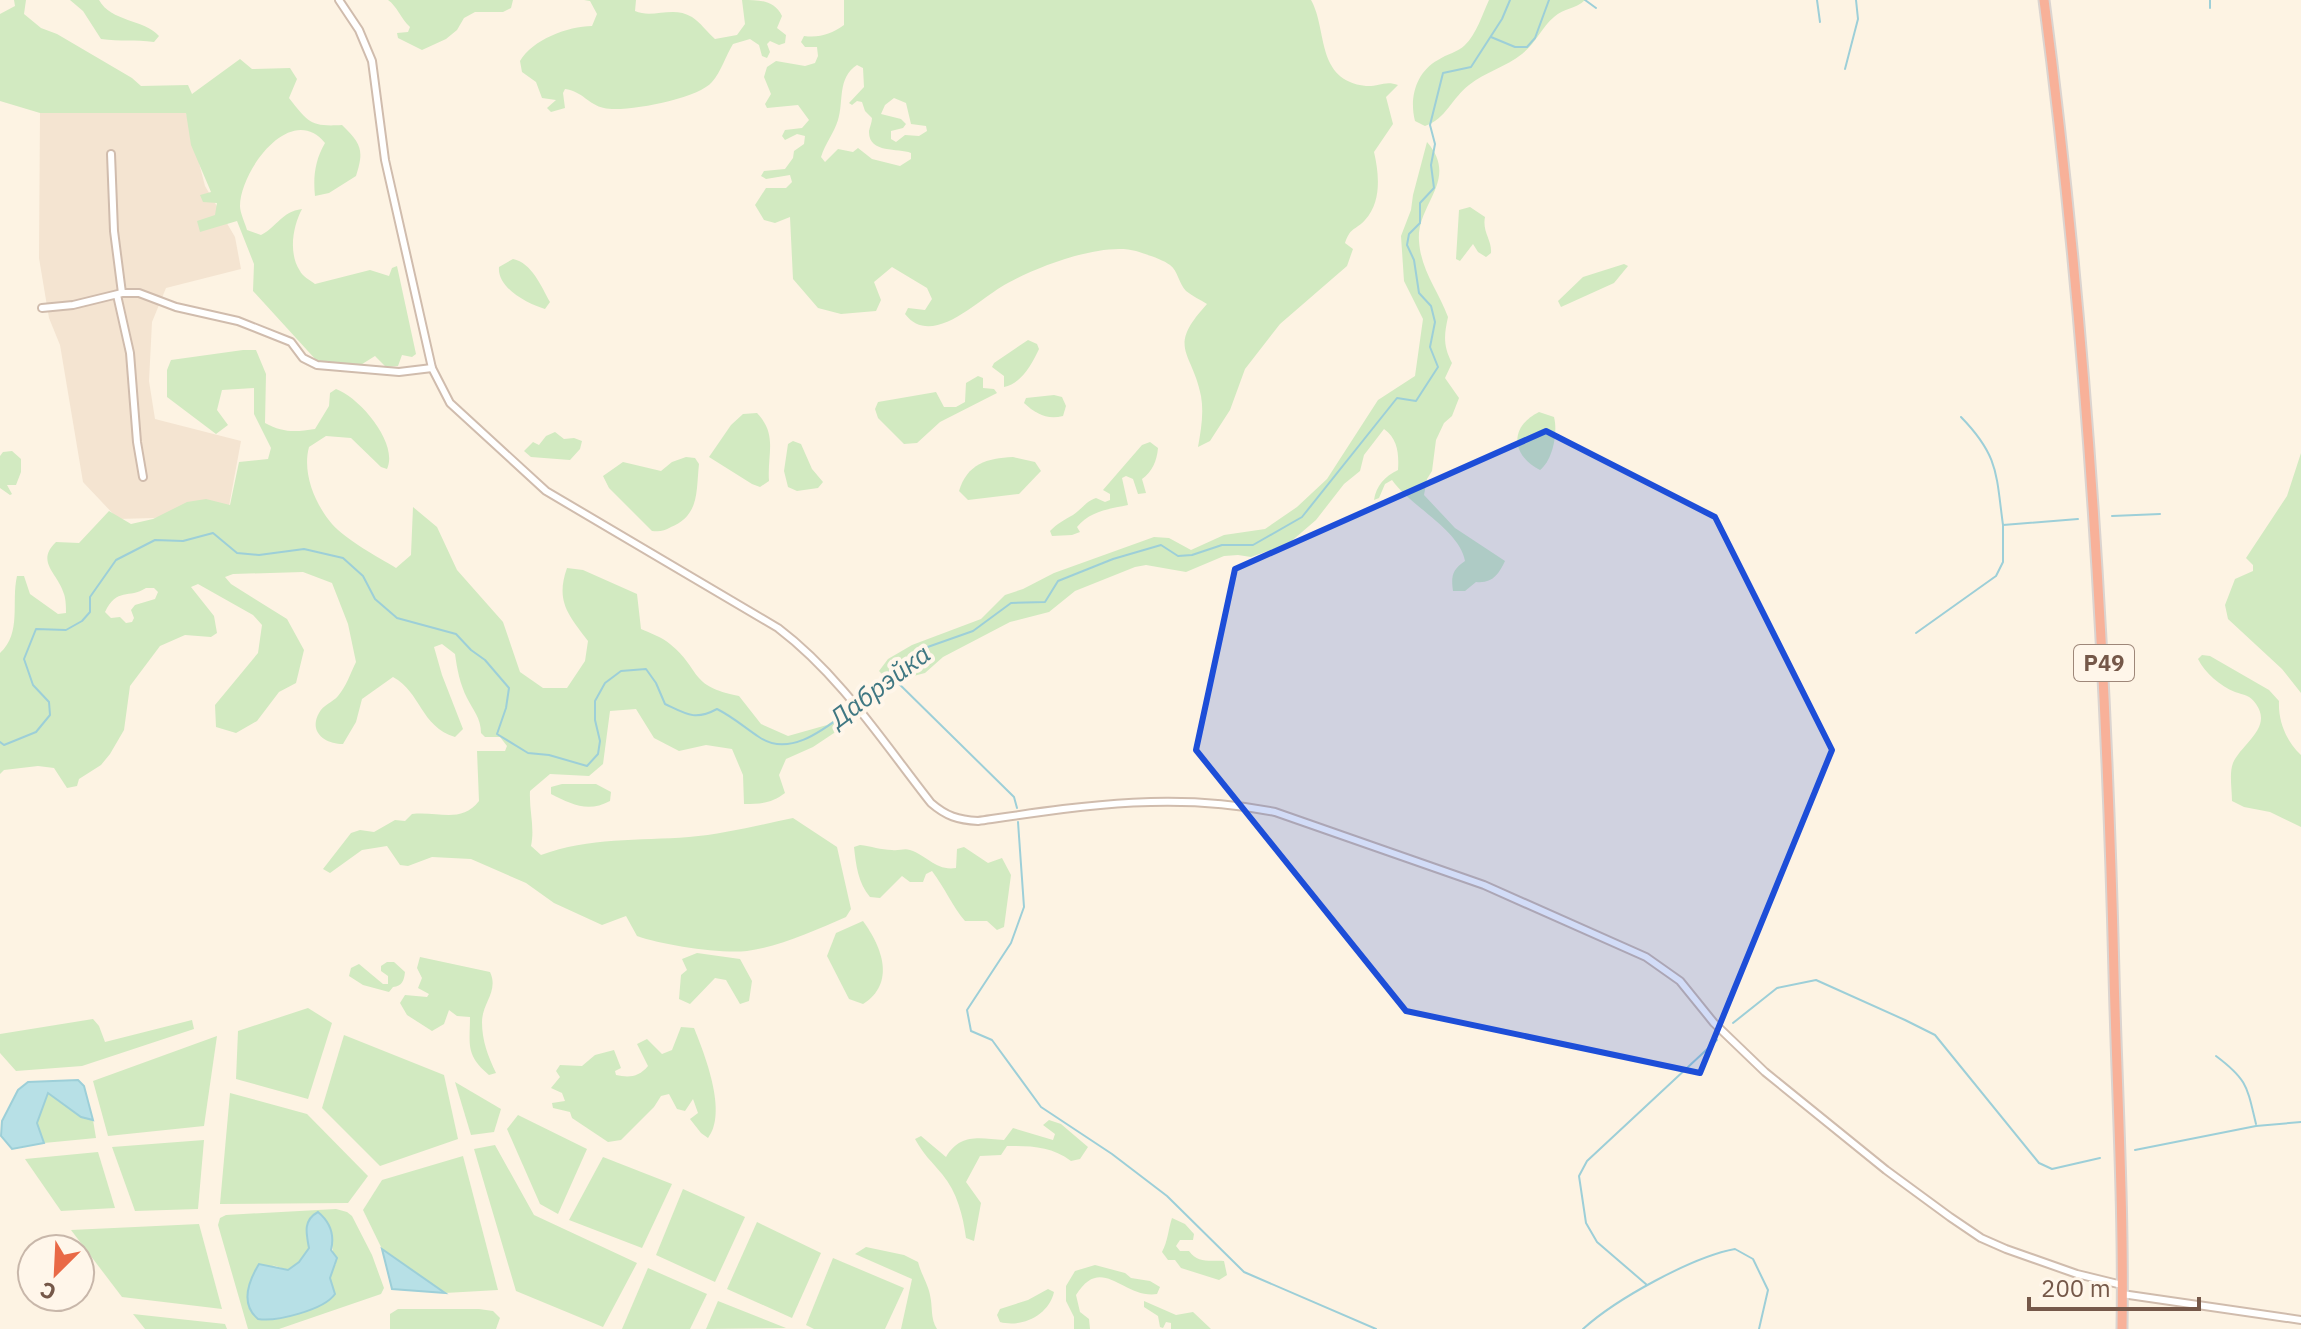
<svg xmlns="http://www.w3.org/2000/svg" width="2301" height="1329" viewBox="0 0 2301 1329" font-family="'IBM Plex Sans',sans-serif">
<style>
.residential{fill:#f4e4d1}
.green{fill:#d2eac1;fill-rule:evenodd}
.water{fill:#b7e0e6;stroke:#9dcfd8;stroke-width:2}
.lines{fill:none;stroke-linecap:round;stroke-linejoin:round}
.stream{stroke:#9dcfd8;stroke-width:2}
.minor-casing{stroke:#d0bcad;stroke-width:10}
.highway-casing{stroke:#dbd4d0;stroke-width:13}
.minor{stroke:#fff;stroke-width:6}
.highway{stroke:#f8b199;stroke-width:9}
.marked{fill:#1d4ed8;fill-opacity:0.2;stroke:#1d4ed8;stroke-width:6;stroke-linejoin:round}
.labels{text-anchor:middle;stroke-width:8;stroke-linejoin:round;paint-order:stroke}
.shield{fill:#fff6ea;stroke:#9e8779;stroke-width:2}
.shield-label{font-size:22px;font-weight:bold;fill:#755849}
.water-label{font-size:26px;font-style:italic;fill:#3f7782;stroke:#fff6ea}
</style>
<rect width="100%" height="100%" fill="#fdf3e3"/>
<!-- residential -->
<path class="residential" d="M 40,113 L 186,113 L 205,186 L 235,237 L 241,269 L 166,288 L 152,322 L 149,381 L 155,419 L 241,441 L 229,506 L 154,518 L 118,519 L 83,482 L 60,345 L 49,318 L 39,258 Z"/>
<!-- green -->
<g class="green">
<path d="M 14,0 L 26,0 L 24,14 L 41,28 L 57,34 L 132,78 L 141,86 L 188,85 L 192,94 L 240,59 L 252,69 L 290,68 L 297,79 L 289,98 C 308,122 310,127 342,125 C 362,144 364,151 356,176 L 329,193 L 315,196 C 313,177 315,160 325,143 C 291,101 240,171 240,206 C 240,213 245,223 247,230 L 261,235 C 278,226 281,212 302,209 C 293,226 288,253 300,271 C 302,276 310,280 315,284 L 370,270 L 389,276 L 392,268 L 397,266 L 416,354 L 412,357 L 402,355 L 398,366 L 386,367 L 375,356 L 359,366 L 317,361 L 253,291 L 254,264 L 237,221 L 200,232 L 197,221 L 215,215 L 217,203 L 203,202 L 200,195 L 211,192 L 191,145 L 186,113 L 40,113 L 0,101 L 0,14 L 15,6 Z"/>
<path d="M 70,0 L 99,0 C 111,22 144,19 159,36 L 154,42 C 135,39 120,42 101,39 L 83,11 Z"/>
<path d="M 388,0 L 513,0 L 511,8 L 503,12 L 475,12 L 464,18 L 457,30 L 446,39 L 422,50 L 398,38 L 397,33 L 408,32 L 410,27 C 401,19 397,6 388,0 Z"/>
<path d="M 584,0 L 636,0 L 635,11 C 653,19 673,5 692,17 C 700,22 708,33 715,39 L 737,35 L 745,24 L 742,0 C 760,0 774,0 782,16 L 777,28 L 786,35 L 785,43 L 779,45 L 770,41 L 767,44 L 770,52 L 767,58 L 762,56 L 759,45 L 750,39 L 733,44 C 726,55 721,72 712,82 C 698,99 624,113 604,108 C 589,105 582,91 565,89 L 563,93 L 565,108 L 551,112 L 547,108 L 556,100 L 542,98 L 536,82 L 522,72 L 520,61 C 532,40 568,26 592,26 L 597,14 L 590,1 Z"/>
<path d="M 844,0 L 1311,0 C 1328,30 1315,80 1366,86 C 1378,87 1385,80 1398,85 L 1386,97 L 1393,124 L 1374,152 C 1379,173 1382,202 1365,220 C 1355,231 1351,226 1345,243 L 1353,249 L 1347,266 L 1280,324 L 1245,369 L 1230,410 L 1210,441 L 1198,447 C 1201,430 1204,413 1201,396 C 1192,350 1166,349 1207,304 C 1201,300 1192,296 1186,291 C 1179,284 1178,271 1170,265 C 1162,259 1145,254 1136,251 C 1102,241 1030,269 1001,287 C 976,302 931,348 905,314 L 908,308 L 925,310 L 932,299 L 927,288 L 892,267 L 874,282 L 881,300 L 876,311 L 841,314 L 818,308 L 793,279 L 790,217 L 775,223 L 764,220 L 755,205 L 766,188 L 786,188 L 792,182 L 790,175 L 766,179 L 761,176 L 764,171 L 785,169 L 793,158 L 794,151 L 804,144 L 805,136 L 797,134 L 785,140 L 782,136 L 785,130 L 802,128 L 809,120 L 798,105 L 767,108 L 765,104 L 771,94 L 764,77 L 767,67 L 776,61 L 805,66 L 815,63 L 818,56 L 817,47 L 805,47 L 801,42 L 804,36 C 820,38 831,34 844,25 ZM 857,65 L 863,68 L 864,87 L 849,103 L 852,105 L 857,101 L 862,102 L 865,111 L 872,118 C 872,122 870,126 869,131 C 868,154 898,148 911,153 L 911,159 L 900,166 L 872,159 L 858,148 L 853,152 L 838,149 L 825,162 L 821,157 C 825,144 834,133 838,120 C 844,101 837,78 857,65 ZM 894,98 L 906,103 L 911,124 L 926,126 L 927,131 L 919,136 L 905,135 L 896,142 L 891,139 L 891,131 L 903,128 L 906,124 L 901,119 L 881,114 L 885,105 Z"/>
<path d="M 1489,0 L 1585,0 C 1576,9 1564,8 1554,17 C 1542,27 1535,44 1522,54 C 1506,67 1485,72 1469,85 C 1452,98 1446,119 1425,126 L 1415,121 C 1409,98 1416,72 1438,60 C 1447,54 1458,52 1465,45 C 1476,35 1483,13 1489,0 Z"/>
<path d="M 1427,142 C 1460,180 1416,204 1419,241 C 1421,271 1438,290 1448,317 C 1444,335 1443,346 1452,363 L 1445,378 L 1459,398 L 1452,416 L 1444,423 L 1436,440 L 1432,471 L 1427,479 L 1424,495 L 1455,528 L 1505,561 C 1499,574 1492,584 1476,582 L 1465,591 L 1453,591 C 1451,576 1452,570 1465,561 C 1460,530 1410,506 1392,480 L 1385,484 L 1379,498 L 1374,500 C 1376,486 1385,476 1398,470 C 1399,454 1398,439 1384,429 L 1364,455 L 1360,471 L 1344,484 L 1316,520 L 1288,544 L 1251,557 L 1238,555 L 1224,556 L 1186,572 L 1146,565 L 1135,567 L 1075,591 L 1049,612 L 1010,622 L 943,657 L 925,673 L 890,682 L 879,671 L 888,659 L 912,645 L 981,619 L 1005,595 L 1023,589 L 1054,573 L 1154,537 L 1169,538 L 1191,550 L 1224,535 L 1265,529 L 1297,507 L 1327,479 L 1378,400 L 1415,376 L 1423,319 L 1404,281 L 1401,236 L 1411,210 L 1413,195 Z"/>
<path d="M 1470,207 L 1485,217 C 1482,232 1492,240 1491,253 L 1486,257 L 1478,252 L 1473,244 L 1460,261 L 1456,259 L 1459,210 Z"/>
<path d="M 513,259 C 532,263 541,286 550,302 L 545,309 C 528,304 497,288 499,267 Z"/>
<path d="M 1624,264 L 1628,266 L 1614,283 L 1561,307 L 1558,301 L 1583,277 Z"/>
<path d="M 1028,340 L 1037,344 L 1039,349 C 1032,364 1021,384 1004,387 L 1004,376 L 992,367 L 994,363 Z"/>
<path d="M 243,350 L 256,350 L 266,374 L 265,423 C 283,433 296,432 315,429 L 329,406 L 330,393 L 336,389 C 359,397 399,443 387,469 L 381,467 L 351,438 L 326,436 L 309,447 C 302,473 315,504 332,524 C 346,540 378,557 396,568 L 411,555 L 413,507 L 437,527 L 457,570 L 503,622 L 520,672 L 543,688 L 567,688 L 585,661 L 588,641 C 569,615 555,602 567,568 L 583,570 L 637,594 L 641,629 C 650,633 662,637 670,644 C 702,670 688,686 739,696 L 761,724 L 788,736 L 827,725 L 847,711 L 852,721 L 813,747 L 786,759 L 779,775 L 785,793 C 772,803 761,804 744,804 L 743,775 L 732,749 L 706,745 L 679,751 L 654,738 L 636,709 L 610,711 L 603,764 L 589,776 L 550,774 L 530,791 C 529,811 535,827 531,846 L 541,855 C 589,837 639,841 689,837 C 724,834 759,825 793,818 L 837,847 L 851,909 L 846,917 C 814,931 781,946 747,951 C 720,954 662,945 637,936 L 626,916 L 602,925 L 554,903 L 526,883 L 471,859 L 432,857 L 408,866 L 400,865 L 387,846 L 362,850 L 330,873 L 323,869 L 351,833 L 360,830 L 374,832 L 395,820 L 405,821 L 412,814 C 439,811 461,824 479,801 L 477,751 L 505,751 L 507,746 L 500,737 L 485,737 L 481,733 C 481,718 473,710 467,698 C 460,684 457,669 455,654 L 442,644 L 434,647 L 442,675 L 463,729 L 455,737 C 420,726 421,692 393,677 L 362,699 L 356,722 L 343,744 C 326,744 308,733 319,713 C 323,705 333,702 338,696 C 346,687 351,672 356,662 L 348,624 L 332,583 L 303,572 L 233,574 L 225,577 L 231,584 L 287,619 L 304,650 L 296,683 L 279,692 L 257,721 L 236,733 L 216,727 L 215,705 L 258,653 L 262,625 L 253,615 L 198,584 L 191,587 L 214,616 L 217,633 L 211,637 L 185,635 L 160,646 L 130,686 L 124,730 L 110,754 L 101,765 L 79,779 L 77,786 L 67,788 L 54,768 L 38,766 L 4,770 L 0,774 L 0,653 C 22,633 11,602 17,576 L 24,576 L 30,594 L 58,614 L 66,613 C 66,608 66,600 64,594 C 58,573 35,562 56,542 L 79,543 L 109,511 L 131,524 L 153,519 L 187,502 L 206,499 L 230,505 L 239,462 L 268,459 L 271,448 L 254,414 L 254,388 L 222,390 L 217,410 L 228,425 L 216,434 L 167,397 L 167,370 L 171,360 ZM 146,588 L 154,588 L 158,592 L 155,599 L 135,605 L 131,610 L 134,618 L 132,622 L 126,623 L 120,617 L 111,618 L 105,612 C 117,587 129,599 146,588 Z"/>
<path d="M 978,376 L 983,378 L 983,388 L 994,389 L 997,393 L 940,422 L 917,443 L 904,444 L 878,418 L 875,409 L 878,402 L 936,392 L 944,407 L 956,407 L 965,402 L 966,383 Z"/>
<path d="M 1054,395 L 1062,397 L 1066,406 L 1063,416 C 1047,420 1036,414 1024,403 L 1026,398 Z"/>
<path d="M 1539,412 L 1554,417 C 1558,432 1553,460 1540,470 C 1511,455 1509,427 1539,412 Z"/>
<path d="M 757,413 C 778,435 767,454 769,481 L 760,487 L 752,484 L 709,457 L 731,425 L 743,414 Z"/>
<path d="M 555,432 L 564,439 L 574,438 L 582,441 L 580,449 L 570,460 L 531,457 L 524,451 L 533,442 L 539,445 L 546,436 Z"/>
<path d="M 793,441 L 801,444 L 812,469 L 823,482 L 818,488 L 797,491 L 788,487 L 784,471 L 788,444 Z"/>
<path d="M 1150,442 L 1158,448 C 1157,461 1152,472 1142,479 L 1146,493 L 1138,494 L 1133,479 L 1126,476 L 1122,478 L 1128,505 C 1109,509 1090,511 1077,527 L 1080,532 L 1072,535 L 1052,536 L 1050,531 C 1058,523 1064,520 1073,515 C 1082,509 1086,501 1096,498 L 1105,502 L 1110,500 L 1110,494 L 1103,490 L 1142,445 Z"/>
<path d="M 12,451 L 21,459 L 21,472 L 16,485 L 7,485 L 12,494 L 10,495 L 0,488 L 0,456 L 3,452 Z"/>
<path d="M 2301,453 L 2301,693 L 2282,669 L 2228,619 L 2225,605 L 2235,579 L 2253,571 L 2253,565 L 2246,558 L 2287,496 Z"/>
<path d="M 686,457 L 695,458 L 699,464 C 696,491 700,515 671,527 C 664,531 660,532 652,531 L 609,488 L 603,476 L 623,462 L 661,471 L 672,462 Z"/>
<path d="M 1013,457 L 1035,462 L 1041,471 L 1019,494 L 968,500 L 959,491 C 967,464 987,458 1013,457 Z"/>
<path d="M 2202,655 L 2210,656 L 2269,690 L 2279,701 C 2278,721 2286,741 2301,755 L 2301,827 L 2270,812 L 2244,807 L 2232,801 C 2232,790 2229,773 2233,763 C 2242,743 2273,728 2256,704 C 2250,695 2244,695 2235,692 C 2220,686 2205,673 2198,659 Z"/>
<path d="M 562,784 L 596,784 L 611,792 L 610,801 C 588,813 571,804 551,794 L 551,787 Z"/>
<path d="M 860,845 C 871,846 881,850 892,850 C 899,851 904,848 910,850 C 928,856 936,871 956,868 L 957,849 L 964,847 L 988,863 L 1002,858 L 1011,875 L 1004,927 L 997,930 L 987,921 L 965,921 C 952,906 945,888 932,871 L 926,874 L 923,882 L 910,882 L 902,876 L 880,898 L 870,897 C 858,883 856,865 854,847 Z"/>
<path d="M 863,921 C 882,947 896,983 863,1004 L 849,999 L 827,956 L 836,933 Z"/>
<path d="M 697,953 L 740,959 L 752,981 L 749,1001 L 740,1004 L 726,980 L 715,978 L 690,1004 L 679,999 L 681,975 L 687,970 L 682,959 Z"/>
<path d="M 420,957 L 490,972 C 499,991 482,1003 482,1022 C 482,1041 488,1056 496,1073 L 489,1075 C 465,1055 470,1044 470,1017 L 457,1016 L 449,1010 L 444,1024 L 432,1031 L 407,1015 L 400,1003 L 405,995 L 427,997 L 429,994 L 418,988 L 422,978 L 417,968 Z"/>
<path d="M 387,962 L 394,962 L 405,972 C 404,981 402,986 393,987 L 389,992 L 363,985 L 349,976 L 351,968 L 359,964 L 383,984 L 388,984 L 388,976 L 381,971 L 381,966 Z"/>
<path d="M 308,1008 L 332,1023 L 308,1099 L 236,1079 L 238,1031 Z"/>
<path d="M 93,1019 L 99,1026 L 105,1042 L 192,1020 L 194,1029 L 82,1066 L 16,1071 L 0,1053 L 0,1034 Z"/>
<path d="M 681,1027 L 694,1028 C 705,1055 728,1113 708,1138 L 701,1133 L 690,1119 L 698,1113 L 693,1099 L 685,1111 L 677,1109 L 669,1094 L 661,1096 L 654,1107 L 621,1140 L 608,1142 L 572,1118 L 570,1112 L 553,1108 L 552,1103 L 565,1101 L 562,1093 L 551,1088 L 560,1077 L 556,1071 L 560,1065 L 582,1066 L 595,1055 L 614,1050 L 621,1068 L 615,1071 L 616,1075 C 629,1078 639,1077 648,1066 L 637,1044 L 647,1039 L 662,1054 L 672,1050 Z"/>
<path d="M 344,1035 L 444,1075 L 458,1139 L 380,1166 L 322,1108 Z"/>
<path d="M 217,1036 L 204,1126 L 108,1136 L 93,1081 Z"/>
<path d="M 455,1082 L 501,1109 L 494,1132 L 471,1135 Z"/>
<path d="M 48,1093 L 81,1117 L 93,1120 L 96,1138 L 44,1143 L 37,1123 Z"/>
<path d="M 230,1093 L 307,1114 L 368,1176 L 348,1203 L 220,1204 Z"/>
<path d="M 518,1115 L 587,1149 L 558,1214 L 540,1204 L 507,1129 Z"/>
<path d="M 1049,1120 L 1061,1124 L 1088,1147 L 1080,1159 L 1071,1161 C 1051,1146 1031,1146 1007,1146 L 1001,1155 L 980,1156 L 966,1182 L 981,1203 L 974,1241 L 966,1238 C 963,1215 957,1192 942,1174 C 932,1162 923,1154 915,1139 L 921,1136 L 946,1157 C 960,1133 979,1138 1004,1140 L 1013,1128 L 1053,1140 L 1055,1134 L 1043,1125 Z"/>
<path d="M 204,1140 L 198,1209 L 135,1211 L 112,1147 Z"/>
<path d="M 495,1145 L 534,1215 L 637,1263 L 603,1327 L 516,1291 L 474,1149 Z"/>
<path d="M 98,1152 L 115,1208 L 61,1211 L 25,1159 Z"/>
<path d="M 463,1156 L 498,1290 L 445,1293 L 382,1249 L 363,1210 L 382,1180 Z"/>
<path d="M 603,1157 L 672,1184 L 642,1248 L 569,1220 Z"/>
<path d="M 683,1189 L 745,1217 L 715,1282 L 656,1255 Z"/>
<path d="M 336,1209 L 347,1212 L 352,1216 L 372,1255 L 384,1288 L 381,1294 L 279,1329 L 248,1329 L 218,1225 L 220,1218 L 226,1215 ZM 318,1212 C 336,1226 329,1245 336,1264 C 327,1273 330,1283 335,1294 L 272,1265 L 288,1270 L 299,1262 L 309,1248 L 306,1234 Z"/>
<path d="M 1172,1218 L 1185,1224 L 1194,1234 L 1193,1240 L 1180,1240 L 1176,1246 L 1180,1251 L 1189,1251 C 1198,1264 1210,1260 1224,1261 L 1227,1275 L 1219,1280 L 1181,1268 L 1175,1260 L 1168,1260 L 1162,1252 C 1168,1241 1168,1230 1172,1218 Z"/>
<path d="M 757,1222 L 821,1253 L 792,1318 L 727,1289 Z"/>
<path d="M 199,1224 L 222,1309 L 122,1297 L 71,1230 Z"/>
<path d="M 866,1247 L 904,1255 L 918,1262 C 921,1274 928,1284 930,1295 C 933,1308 930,1318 937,1329 L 901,1329 L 912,1279 L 855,1254 Z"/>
<path d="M 833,1258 L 904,1288 L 885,1329 L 814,1329 L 806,1325 Z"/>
<path d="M 1095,1265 L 1125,1273 L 1131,1278 L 1150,1281 L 1160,1287 L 1157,1294 C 1123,1299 1102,1253 1076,1295 L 1080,1312 L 1089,1319 L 1090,1329 L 1074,1329 L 1074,1317 L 1066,1301 L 1066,1286 L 1075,1271 Z"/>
<path d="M 648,1268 L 707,1294 L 690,1329 L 622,1329 Z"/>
<path d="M 1048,1289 L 1054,1292 C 1049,1315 1022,1328 1000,1322 L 997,1315 L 1000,1309 L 1028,1300 Z"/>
<path d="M 718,1301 L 786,1328 L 706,1329 Z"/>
<path d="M 1144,1301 L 1176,1315 L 1193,1312 L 1211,1329 L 1171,1329 L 1171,1323 L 1166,1322 L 1163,1328 L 1160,1327 L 1158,1316 L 1144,1307 Z"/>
<path d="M 398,1309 L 479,1309 L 493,1311 L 500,1318 L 496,1329 L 390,1329 L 390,1314 Z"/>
<path d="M 133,1314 L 225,1324 L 227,1329 L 145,1329 Z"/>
</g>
<!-- water -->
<g class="water">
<path d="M 78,1080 L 84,1086 L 93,1120 L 81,1117 L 48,1093 L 37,1123 L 44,1143 L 12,1149 L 1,1136 L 2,1121 L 18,1090 L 28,1082 Z"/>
<path d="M 318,1212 C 330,1222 335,1234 331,1250 L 337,1258 L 330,1278 L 335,1294 C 324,1310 276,1322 258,1319 C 240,1304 248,1282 259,1264 L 288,1270 L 299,1262 L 309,1248 C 306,1233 303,1220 318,1212 Z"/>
<path d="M 382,1249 L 445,1293 L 392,1289 Z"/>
</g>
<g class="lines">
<!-- stream -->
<g class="stream">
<path d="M 1585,0 L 1596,8"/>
<path d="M 1817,0 L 1820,22"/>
<path d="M 2210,0 L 2210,8"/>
<path d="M 1491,37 L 1515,47 L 1527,47 L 1535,38 L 1549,0"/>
<path d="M 1845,69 L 1858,19 L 1856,0"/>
<path d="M 1961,417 C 1999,456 1996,474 2003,525 L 2078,519"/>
<path d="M 2112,516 L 2160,514"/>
<path d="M 1916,633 L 1996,576 L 2003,562 L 2003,526"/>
<path d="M 889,674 L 1014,797 L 1017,808"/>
<path d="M 859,704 L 887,673 L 922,649 L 973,631 L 1011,603 L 1045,602 L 1058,581 L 1113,559 L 1161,545 L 1178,556 L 1192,555 L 1222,545 L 1253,545 L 1302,517 L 1397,398 L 1416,401 L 1438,367 L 1430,347 L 1435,322 L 1431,306 L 1419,293 L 1414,260 L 1407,245 L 1409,234 L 1420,223 L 1420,203 L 1434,188 L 1431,165 L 1435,144 L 1430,125 L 1443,73 L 1471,67 L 1502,19 L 1510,0"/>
<path d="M 0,742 L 4,745 L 36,732 L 50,715 L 49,702 L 33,685 L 24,659 L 36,629 L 66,630 L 82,621 L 90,612 L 90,597 L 116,560 L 155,540 L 183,541 L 213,533 L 237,553 L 259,555 L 304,549 L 343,558 L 363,576 L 375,599 L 397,618 L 456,634 L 471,650 L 485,660 L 509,688 L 506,708 L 497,734 L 528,753 L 549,755 L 587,766 L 598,754 L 600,741 L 595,720 L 595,701 L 605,683 L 621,671 L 646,669 L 656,683 L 665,704 C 686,714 695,721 717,709 C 733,717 744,727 759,737 C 791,759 828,726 854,707"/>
<path d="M 1018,822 L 1024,907 L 1011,943 L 967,1010 L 971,1031 L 992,1040 L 1041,1107 L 1112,1154 L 1167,1196 L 1244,1272 L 1376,1329"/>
<path d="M 1733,1023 L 1777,988 L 1816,980 L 1905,1020 L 1935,1035 L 2039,1163 L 2052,1169 L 2100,1158"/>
<path d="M 2216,1056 C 2248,1080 2247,1087 2256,1124"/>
<path d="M 2135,1150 L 2256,1126 L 2301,1122"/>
<path d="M 1647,1285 L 1597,1242 L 1586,1223 L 1579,1176 L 1587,1161 L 1717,1040"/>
<path d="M 1583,1329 C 1616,1299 1692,1257 1735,1249 L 1753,1259 L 1768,1290 L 1759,1329"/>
</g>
<!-- minor casing -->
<g class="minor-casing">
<g id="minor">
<path d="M 339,0 L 359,30 L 372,61 L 385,160 L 432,368 L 450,403 L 546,491 L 778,628 C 840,675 883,742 931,803 C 946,816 958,820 978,821 C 1081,806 1172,791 1275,812 L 1484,885 L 1646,957 L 1680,981 L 1714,1023 L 1765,1072 L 1886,1170 L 1950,1217 L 1981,1238 L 2006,1249 L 2077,1274 L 2122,1285"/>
<path d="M 111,154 L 114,231 L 122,293"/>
<path d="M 117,295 L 130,353 L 137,442 L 143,477"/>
<path d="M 42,308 L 73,305 L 122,293 L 139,293 L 176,307 L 238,321 L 291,342 L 303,358 L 317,365 L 399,372 L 432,368"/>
<path d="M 2122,1294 L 2301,1320"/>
</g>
</g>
<!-- highway casing -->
<g class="highway-casing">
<path id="highway" d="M 2044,0 C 2086,323 2106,648 2114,974 C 2117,1092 2124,1211 2122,1329"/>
</g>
<!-- minor -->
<use href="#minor" class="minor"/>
<!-- highway -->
<use href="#highway" class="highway"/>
</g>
<!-- marked area -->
<path class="marked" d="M 1546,431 L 1715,517 L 1832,750 L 1700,1073 L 1406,1011 L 1196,750 L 1235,569 Z"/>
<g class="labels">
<!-- shield labels -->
<rect class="shield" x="2074" y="645" width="60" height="36" rx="6"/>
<g class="shield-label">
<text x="2104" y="671">Р49</text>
</g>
<!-- water labels -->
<g class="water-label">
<text transform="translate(880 686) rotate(-37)" y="9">Дабрэйка</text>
</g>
</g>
<!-- north arrow -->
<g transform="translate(56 1273) rotate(204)"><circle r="38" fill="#fff6ea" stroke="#c8b7aa" stroke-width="2"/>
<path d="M0-6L14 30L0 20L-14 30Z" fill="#e96946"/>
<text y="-12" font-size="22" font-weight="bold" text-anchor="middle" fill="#755849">С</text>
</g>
<!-- scale -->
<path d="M2029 1297v12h170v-12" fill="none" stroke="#755849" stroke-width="4"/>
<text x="2041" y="1297" font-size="24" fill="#755849" stroke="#fff6ea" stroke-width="6" paint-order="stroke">200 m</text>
</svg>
